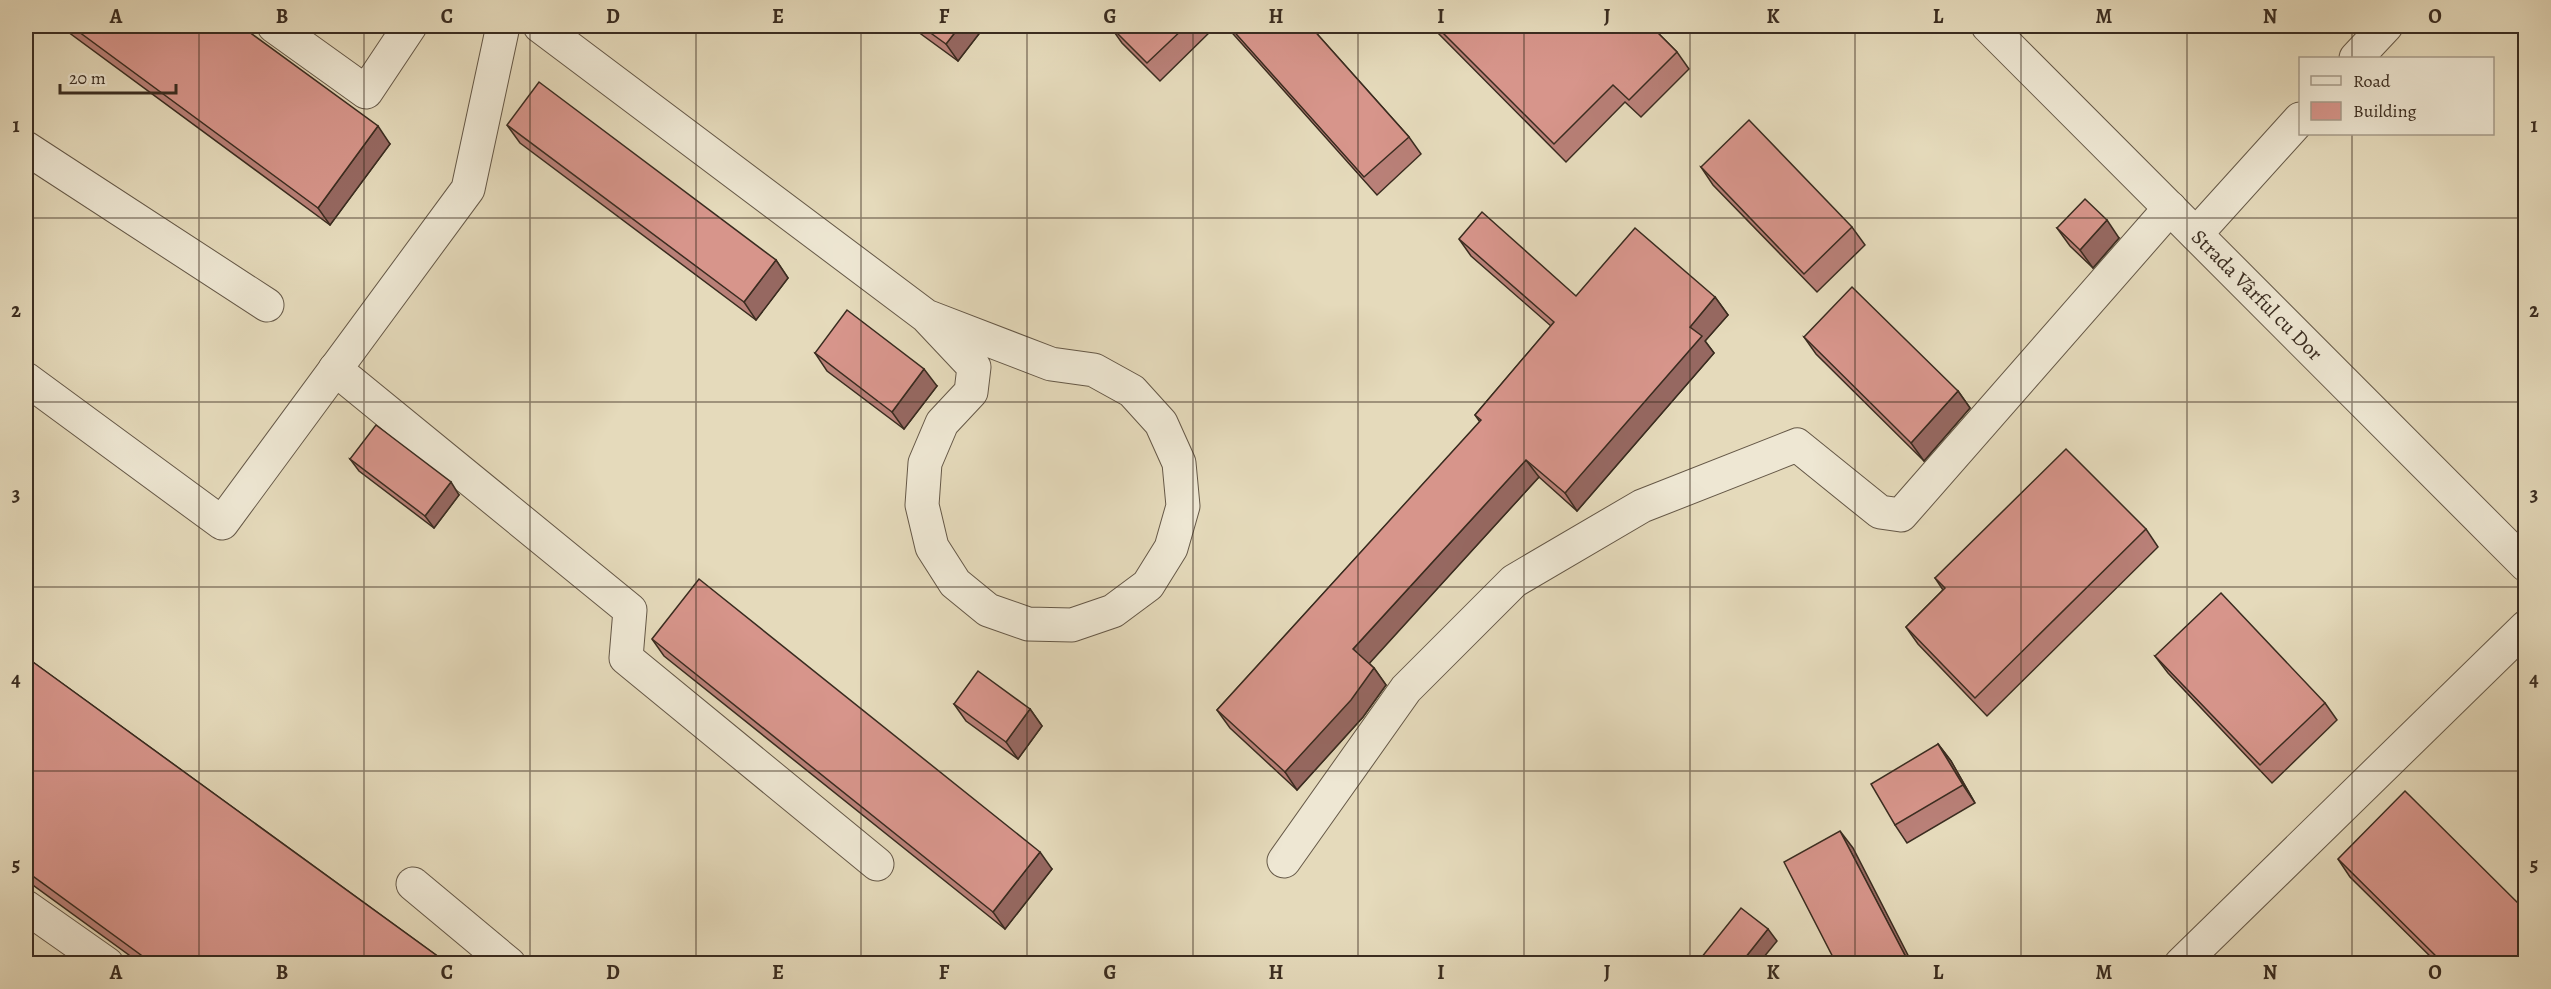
<svg xmlns="http://www.w3.org/2000/svg" width="2551" height="989" viewBox="0 0 2551 989" font-family="Alegreya,serif">
<style>
.lines{fill:none;stroke-linecap:round;stroke-linejoin:round}
.minor-casing{stroke:#655847;stroke-width:35}
.minor{stroke:#eee7d3;stroke-width:33}
.wall{fill:#b98078;stroke:#3a2c20;stroke-width:1.5}
.shaded-wall{fill:#966861;stroke:#3a2c20;stroke-width:1.5}
.building{fill:#d7958b;stroke:#3a2c20;stroke-width:1.5}
.grid{fill:none;stroke:#3a2c20;stroke-width:1.5;stroke-opacity:0.55}
.labels{text-anchor:middle;stroke-width:4.5;stroke-linejoin:round;paint-order:stroke}
.street-label{font-size:21px;fill:#3a2c20;stroke:#eee7d3}
.neatline{fill:none;stroke:#3a2c20;stroke-width:2}
.grid-label{font-size:20px;text-anchor:middle;font-weight:bold;fill:#3a2c20}
</style>
<rect width="100%" height="100%" fill="#e5dabb"/>
<filter id="stains"><feTurbulence type="fractalNoise" baseFrequency=".00333" numOctaves="4"/><feColorMatrix values="0 0 0 0 .2 0 0 0 0 .09 0 0 0 0 .02 0 0 0 .5 -.17"/></filter>
<radialGradient id="worn" r=".72"><stop offset=".6" stop-color="#630" stop-opacity="0"/><stop offset="1" stop-color="#630" stop-opacity=".3"/></radialGradient>
<g class="lines">
<!-- minor casing -->
<g class="minor-casing">
<g id="minor">
<path d="M 274,26 L 366,92 L 410,26"/>
<path d="M 540,26 L 926,316 L 1051,364 L 1094,370 L 1132,391 L 1161,423 L 1179,463 L 1183,506 L 1171,548 L 1148,585 L 1113,611 L 1072,625 L 1028,624 L 988,610 L 955,583 L 932,547 L 922,505 L 925,463 L 942,423 L 971,392 L 974,367 L 926,316"/>
<path d="M 1988,26 L 2526,565"/>
<path d="M 2356,58 L 2386,26"/>
<path d="M 26,148 L 267,305"/>
<path d="M 2196,234 L 2300,119"/>
<path d="M 335,369 L 630,610 L 626,658 L 877,864"/>
<path d="M 26,379 L 222,523 L 468,189 L 503,26"/>
<path d="M 1284,861 L 1406,689 L 1514,581 L 1642,506 L 1797,445 L 1880,512 L 1901,515 L 2170,208"/>
<path d="M 413,884 L 509,964"/>
<path d="M 26,907 L 107,964"/>
<path d="M 2181,964 L 2526,627"/>
</g>
</g>
<!-- minor -->
<use href="#minor" class="minor"/>
</g>
<!-- wall -->
<g class="wall">
<path d="M 60,26 L 241,26 L 390,144 L 330,225 Z"/>
<path d="M 910,26 L 985,26 L 958,61 Z"/>
<path d="M 1110,26 L 1216,26 L 1160,81 L 1122,43 Z"/>
<path d="M 1226,26 L 1310,26 L 1409,137 L 1421,154 L 1377,195 Z"/>
<path d="M 1431,26 L 1651,26 L 1677,52 L 1689,69 L 1641,117 L 1625,102 L 1566,162 Z"/>
<path d="M 507,125 L 776,260 L 788,278 L 756,320 L 520,143 Z"/>
<path d="M 1701,167 L 1852,227 L 1865,245 L 1817,292 L 1713,185 Z"/>
<path d="M 2057,228 L 2119,238 L 2093,268 L 2070,246 Z"/>
<path d="M 1459,239 L 1576,296 L 1715,297 L 1728,315 L 1705,341 L 1714,353 L 1577,511 L 1539,477 L 1369,663 L 1374,668 L 1386,685 L 1363,717 L 1297,790 L 1230,728 L 1217,710 L 1480,422 L 1475,415 L 1551,326 L 1471,256 Z"/>
<path d="M 1804,337 L 1958,391 L 1970,408 L 1924,461 L 1816,354 Z"/>
<path d="M 815,353 L 937,386 L 904,429 L 827,371 Z"/>
<path d="M 350,459 L 459,495 L 434,528 L 359,471 Z"/>
<path d="M 2146,529 L 2158,547 L 1987,716 L 1918,644 L 1906,627 L 1943,590 L 1935,578 Z"/>
<path d="M 652,639 L 1052,869 L 1005,929 L 664,656 Z"/>
<path d="M 2155,656 L 2325,703 L 2337,720 L 2272,783 L 2168,673 Z"/>
<path d="M 26,657 L 447,963 L 140,963 L 26,880 Z"/>
<path d="M 954,704 L 1030,709 L 1042,726 L 1018,759 L 966,721 Z"/>
<path d="M 1938,744 L 1951,761 L 1975,803 L 1907,843 L 1895,825 Z"/>
<path d="M 2338,859 L 2526,963 L 2437,963 L 2350,877 Z"/>
</g>
<!-- shaded-wall -->
<g class="shaded-wall">
<path d="M 960,26 L 985,26 L 958,61 L 946,44 Z"/>
<path d="M 378,126 L 390,144 L 330,225 L 318,208 Z"/>
<path d="M 2107,220 L 2119,238 L 2093,268 L 2080,250 Z"/>
<path d="M 776,260 L 788,278 L 756,320 L 744,302 Z"/>
<path d="M 1715,297 L 1728,315 L 1705,341 L 1714,353 L 1577,511 L 1565,493 L 1690,327 Z"/>
<path d="M 924,369 L 937,386 L 904,429 L 892,412 Z"/>
<path d="M 1958,391 L 1970,408 L 1924,461 L 1911,443 Z"/>
<path d="M 1526,460 L 1539,477 L 1366,667 L 1353,649 Z"/>
<path d="M 451,482 L 459,495 L 434,528 L 425,516 Z"/>
<path d="M 1374,668 L 1386,685 L 1363,717 L 1297,790 L 1285,772 Z"/>
<path d="M 1030,709 L 1042,726 L 1018,759 L 1006,742 Z"/>
<path d="M 1938,744 L 1951,761 L 1975,803 L 1963,785 Z"/>
<path d="M 1840,831 L 1853,848 L 1912,963 L 1909,963 Z"/>
<path d="M 1040,852 L 1052,869 L 1005,929 L 993,912 Z"/>
<path d="M 1768,929 L 1777,941 L 1759,963 L 1741,963 Z"/>
</g>
<!-- building -->
<g class="building">
<path d="M 71,26 L 241,26 L 378,126 L 318,208 Z"/>
<path d="M 921,26 L 960,26 L 946,44 Z"/>
<path d="M 1110,26 L 1186,26 L 1147,63 Z"/>
<path d="M 1229,26 L 1310,26 L 1409,137 L 1364,177 Z"/>
<path d="M 1436,26 L 1651,26 L 1677,52 L 1629,100 L 1613,85 L 1554,144 Z"/>
<path d="M 539,82 L 776,260 L 744,302 L 507,125 Z"/>
<path d="M 1749,120 L 1852,227 L 1804,274 L 1701,167 Z"/>
<path d="M 2085,199 L 2107,220 L 2080,250 L 2057,228 Z"/>
<path d="M 1482,212 L 1576,296 L 1635,228 L 1715,297 L 1690,327 L 1702,336 L 1565,493 L 1526,460 L 1353,649 L 1374,668 L 1351,700 L 1285,772 L 1217,710 L 1481,420 L 1475,415 L 1554,322 L 1459,239 Z"/>
<path d="M 1852,287 L 1958,391 L 1911,443 L 1804,337 Z"/>
<path d="M 847,310 L 924,369 L 892,412 L 815,353 Z"/>
<path d="M 376,425 L 451,482 L 425,516 L 350,459 Z"/>
<path d="M 2066,449 L 2146,529 L 1975,698 L 1906,627 L 1945,588 L 1935,578 Z"/>
<path d="M 699,579 L 1040,852 L 993,912 L 652,639 Z"/>
<path d="M 2221,593 L 2325,703 L 2260,765 L 2155,656 Z"/>
<path d="M 26,657 L 447,963 L 152,963 L 26,871 Z"/>
<path d="M 978,671 L 1030,709 L 1006,742 L 954,704 Z"/>
<path d="M 1938,744 L 1963,785 L 1895,825 L 1871,784 Z"/>
<path d="M 2405,791 L 2526,911 L 2526,963 L 2443,963 L 2338,859 Z"/>
<path d="M 1840,831 L 1909,963 L 1836,963 L 1784,862 Z"/>
<path d="M 1741,908 L 1768,929 L 1741,963 L 1697,963 Z"/>
</g>
<!-- grid -->
<path class="grid" d="M 199,26 L 199,964M 364,26 L 364,964M 530,26 L 530,964M 696,26 L 696,964M 861,26 L 861,964M 1027,26 L 1027,964M 1193,26 L 1193,964M 1358,26 L 1358,964M 1524,26 L 1524,964M 1690,26 L 1690,964M 1855,26 L 1855,964M 2021,26 L 2021,964M 2187,26 L 2187,964M 2352,26 L 2352,58M 2352,134 L 2352,964M 26,218 L 2526,218M 26,402 L 2526,402M 26,587 L 2526,587M 26,771 L 2526,771"/>
<g class="labels">
<!-- street labels -->
<g class="street-label">
<text transform="translate(2257 295) rotate(45)" y="7">Strada Vârful cu Dor</text>
</g>
</g>
<!-- margin -->
<rect width="2551" height="989" fill="none" stroke="#e5dabb" stroke-width="66"/>
<!-- legend -->
<rect x="2299" y="57" width="195" height="78" fill="#eee7d3" stroke="#a69c8b" stroke-width="1.5"/>
<rect x="2311" y="76" width="30" height="9" fill="#eee7d3" stroke="#a69c8b" stroke-width="1.5"/>
<text x="2353" y="87" font-size="18" fill="#3a2c20">Road</text>
<rect x="2311" y="102" width="30" height="18" fill="#d7958b" stroke="#a69c8b" stroke-width="1.5"/>
<text x="2353" y="117" font-size="18" fill="#3a2c20">Building</text>
<!-- scale -->
<path d="M60 84v9h116v-9" fill="none" stroke="#3a2c20" stroke-width="3"/>
<text x="69" y="84" font-size="18" fill="#3a2c20" stroke="#eee7d3" stroke-width="4.5" paint-order="stroke">20 m</text>
<rect x="33" y="33" width="2485" height="923" class="neatline"/>
<g class="grid-label">
<text x="116" y="23">A</text>
<text x="282" y="23">B</text>
<text x="447" y="23">C</text>
<text x="613" y="23">D</text>
<text x="778" y="23">E</text>
<text x="944" y="23">F</text>
<text x="1110" y="23">G</text>
<text x="1276" y="23">H</text>
<text x="1441" y="23">I</text>
<text x="1607" y="23">J</text>
<text x="1773" y="23">K</text>
<text x="1938" y="23">L</text>
<text x="2104" y="23">M</text>
<text x="2270" y="23">N</text>
<text x="2435" y="23">O</text>
<text x="16" y="132">1</text>
<text x="2534" y="132">1</text>
<text x="16" y="317">2</text>
<text x="2534" y="317">2</text>
<text x="16" y="501">3</text>
<text x="2534" y="501">3</text>
<text x="16" y="686">4</text>
<text x="2534" y="686">4</text>
<text x="16" y="871">5</text>
<text x="2534" y="871">5</text>
<text x="116" y="979">A</text>
<text x="282" y="979">B</text>
<text x="447" y="979">C</text>
<text x="613" y="979">D</text>
<text x="778" y="979">E</text>
<text x="944" y="979">F</text>
<text x="1110" y="979">G</text>
<text x="1276" y="979">H</text>
<text x="1441" y="979">I</text>
<text x="1607" y="979">J</text>
<text x="1773" y="979">K</text>
<text x="1938" y="979">L</text>
<text x="2104" y="979">M</text>
<text x="2270" y="979">N</text>
<text x="2435" y="979">O</text>
</g>
<rect width="100%" height="100%" filter="url(#stains)"/>
<rect width="100%" height="100%" fill="url(#worn)"/>
</svg>
